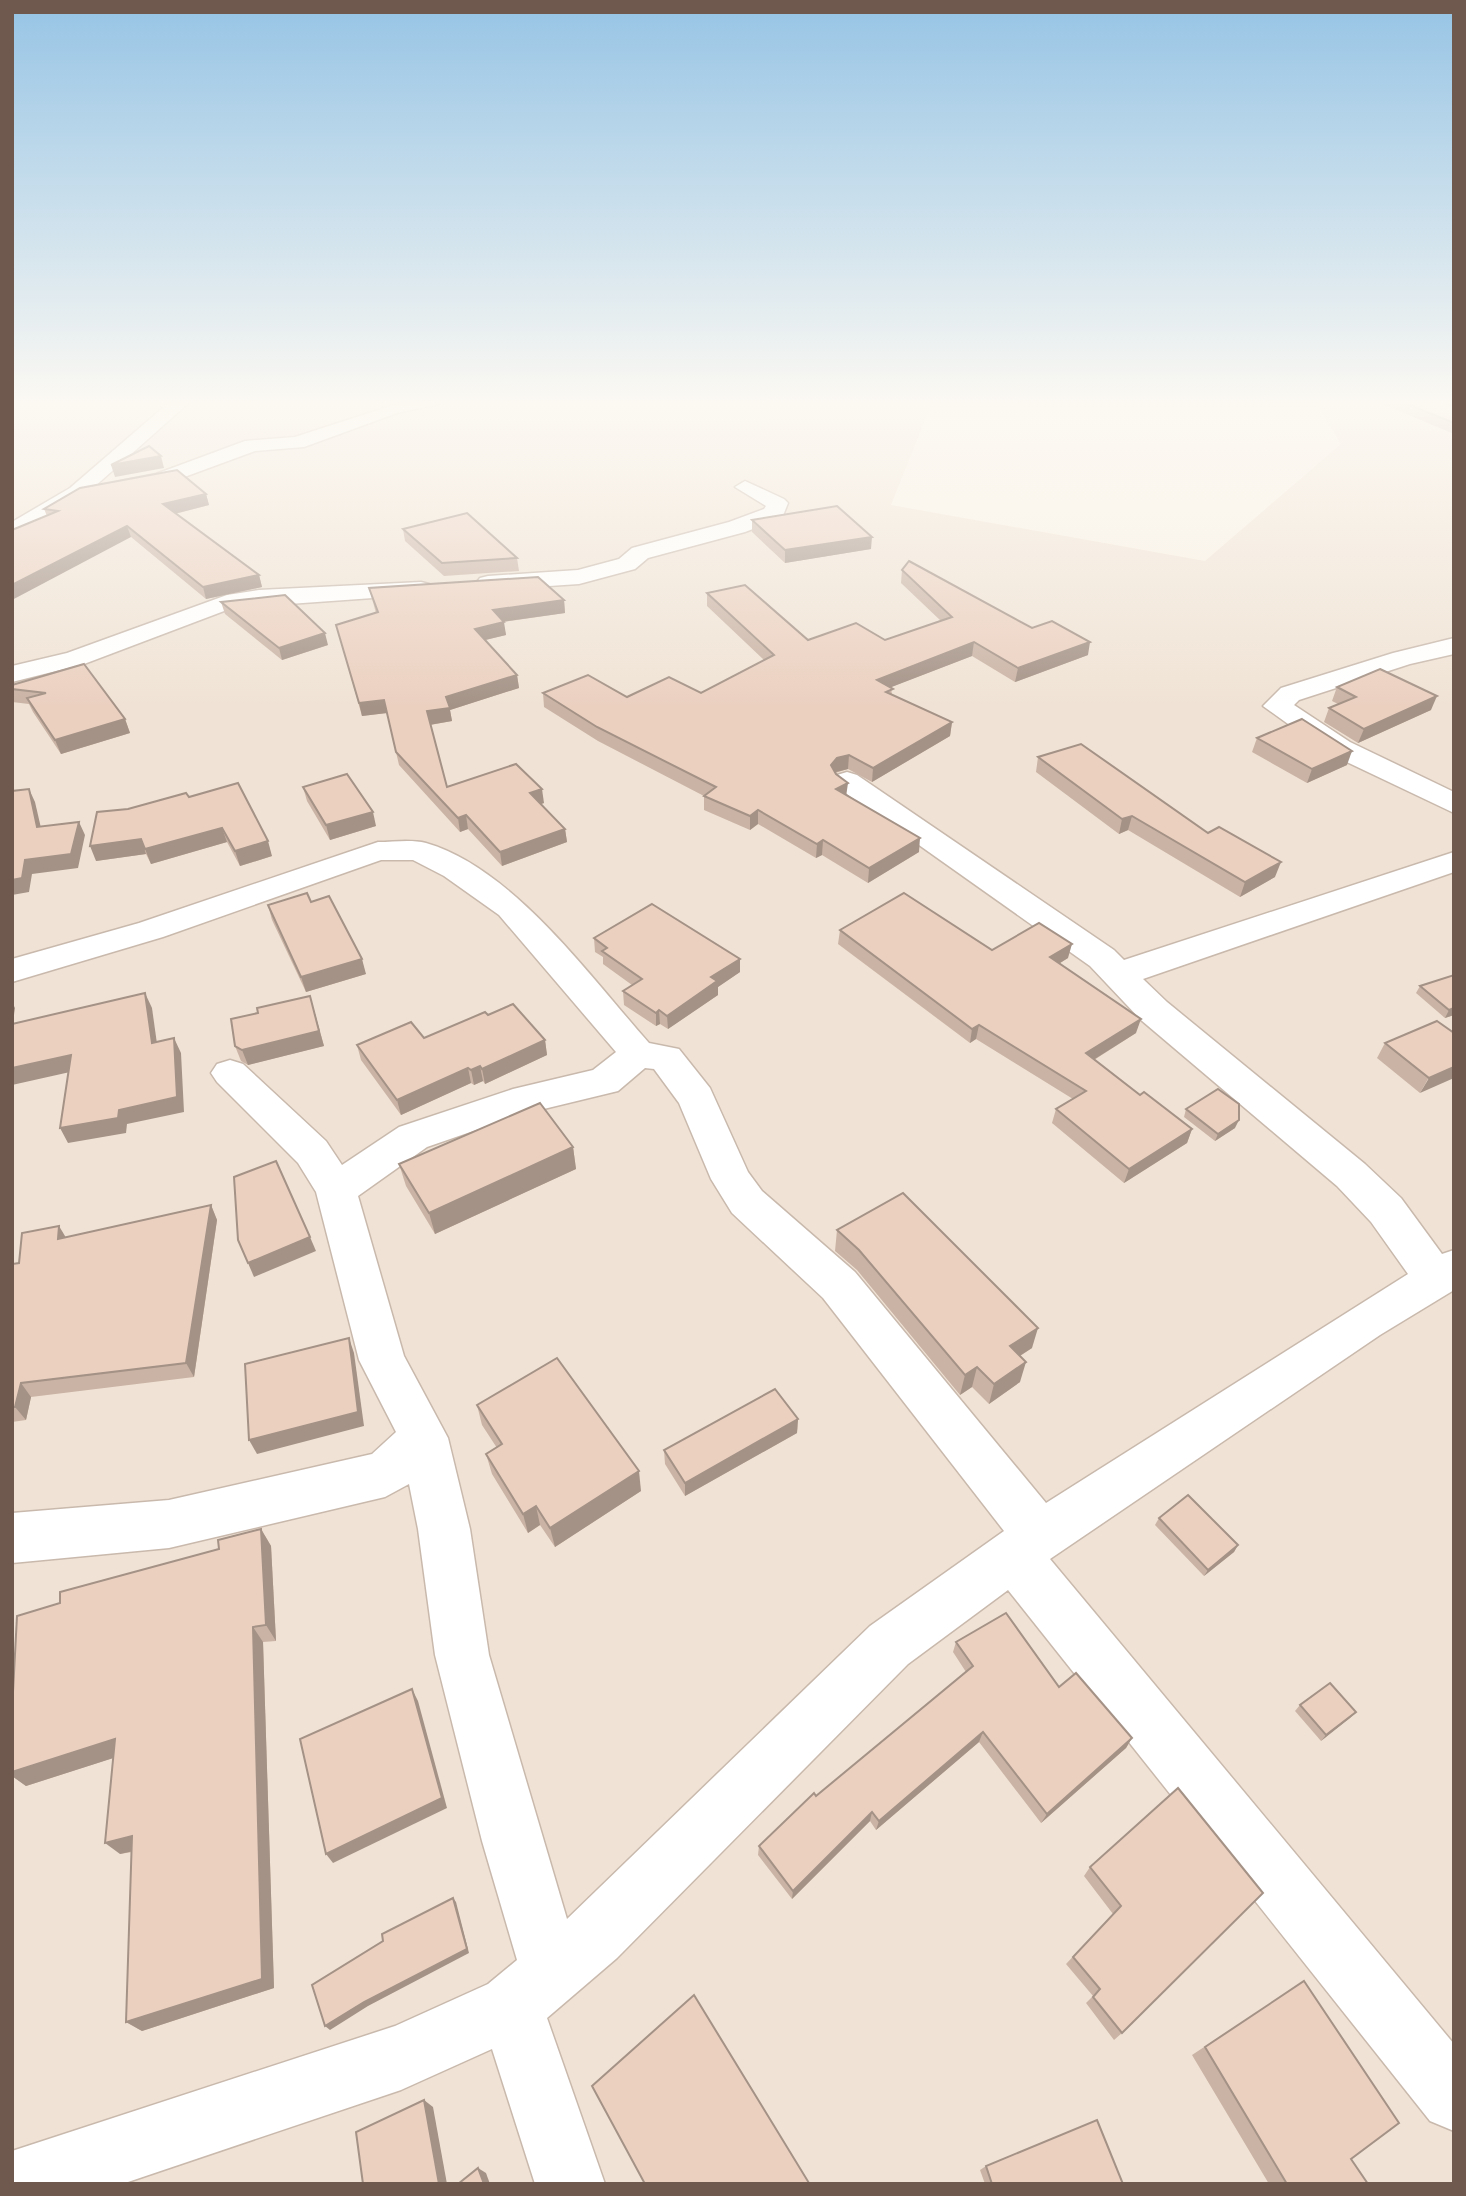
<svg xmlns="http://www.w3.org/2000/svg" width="1466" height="2196" viewBox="0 0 1466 2196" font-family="'Space Grotesk',sans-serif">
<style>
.residential{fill:#f0e3d5}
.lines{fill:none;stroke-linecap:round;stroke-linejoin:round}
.minor-casing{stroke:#c9b9ad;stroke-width:3}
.minor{fill:#fff;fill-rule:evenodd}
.wall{fill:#cab3a5}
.shaded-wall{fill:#a49286}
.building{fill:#ebd0c0;stroke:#a49286;stroke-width:2}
</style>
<rect width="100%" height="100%" fill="#f9f1e5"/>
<!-- residential -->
<path class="residential" d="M 12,400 L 933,400 L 891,505 L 1205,561 L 1341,444 L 1314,400 L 1454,400 L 1454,2184 L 12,2184 Z"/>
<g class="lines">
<!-- minor casing -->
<g class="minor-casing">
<g id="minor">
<path d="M 172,400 L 192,400 L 84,496 L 12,539 L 12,522 L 70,488 Z"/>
<path d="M 409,400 L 442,400 L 439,404 L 397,413 L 304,447 L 255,451 L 168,483 L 128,491 L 118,485 L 121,481 L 156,474 L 245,441 L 295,437 Z"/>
<path d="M 745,481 L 784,499 L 788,503 L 782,518 L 745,532 L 648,558 L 635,569 L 579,584 L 488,590 L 480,588 L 476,583 L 480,578 L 488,576 L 578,570 L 619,559 L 632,548 L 729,522 L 764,509 L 766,506 L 735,487 Z"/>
<path d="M 421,582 L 429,584 L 433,589 L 429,594 L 232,608 L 84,664 L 12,682 L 12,666 L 67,653 L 227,595 L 259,590 Z"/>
<path d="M 1454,638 L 1454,654 L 1410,664 L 1299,700 L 1294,705 L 1350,742 L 1454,792 L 1454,813 L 1330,754 L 1263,706 L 1281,688 L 1393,653 Z"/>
<path d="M 847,772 L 857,775 L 1114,950 L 1124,960 L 1454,852 L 1454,872 L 1143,979 L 1167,1002 L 1365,1164 L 1401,1198 L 1442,1254 L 1454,1250 L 1454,1290 L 1380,1335 L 1050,1559 L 1454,2044 L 1454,2131 L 1430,2121 L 1008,1590 L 908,1664 L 617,1958 L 547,2018 L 605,2184 L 535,2184 L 492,2049 L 401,2090 L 122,2184 L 12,2184 L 12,2151 L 395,2026 L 488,1984 L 517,1960 L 482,1841 L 435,1655 L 418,1529 L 409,1484 L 385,1497 L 169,1548 L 12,1563 L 12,1513 L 169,1500 L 372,1454 L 396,1432 L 359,1360 L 316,1192 L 298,1163 L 217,1082 L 211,1073 L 217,1064 L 230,1060 L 243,1064 L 326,1141 L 342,1165 L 399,1127 L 513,1089 L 593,1070 L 616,1052 L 499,915 L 444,876 L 413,860 L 381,860 L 163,937 L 12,982 L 12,959 L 139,923 L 378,842 C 394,842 411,839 426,843 C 513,868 591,978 649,1043 L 679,1049 L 710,1088 L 748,1172 L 762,1191 L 855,1272 L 1046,1503 L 1408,1274 L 1371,1222 L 1337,1186 L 1141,1020 L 1090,966 L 837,787 L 832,781 L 837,775 ZM 645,1068 L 654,1069 L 679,1103 L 711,1179 L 732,1213 L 823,1298 L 1004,1531 L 870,1626 L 567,1919 L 489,1655 L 470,1529 L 448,1438 L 404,1356 L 358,1196 L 427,1147 L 519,1115 L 618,1091 Z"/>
</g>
</g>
<!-- minor -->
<use href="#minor" class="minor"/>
</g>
<!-- wall -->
<g class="wall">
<path d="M 1373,400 L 1454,400 L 1431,400 L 1454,406 L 1454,434 Z"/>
<path d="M 206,494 L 209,505 L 175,514 L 259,575 L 262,587 L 206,599 L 131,537 L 47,516 L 44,509 Z"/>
<path d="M 752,520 L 871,549 L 785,563 L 752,532 Z"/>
<path d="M 403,529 L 517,558 L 519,571 L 444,576 L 405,541 Z"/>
<path d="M 902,570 L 1032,628 L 1088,655 L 1015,682 L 972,656 L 891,687 L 892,695 L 952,722 L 950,736 L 872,782 L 848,769 L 835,773 L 847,795 L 919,852 L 868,883 L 822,855 L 816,858 L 758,824 L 750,830 L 704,810 L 704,796 L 598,741 L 544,707 L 543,693 L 627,697 L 701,693 L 764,660 L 707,606 L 707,593 L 808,640 L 885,640 L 941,621 L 901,583 Z"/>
<path d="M 369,588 L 564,600 L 565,613 L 503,622 L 506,635 L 485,640 L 517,675 L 519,688 L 450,710 L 452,721 L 430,725 L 447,787 L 544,803 L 541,804 L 565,829 L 567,842 L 502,866 L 468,829 L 460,832 L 399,765 L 387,713 L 362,716 L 336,625 L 376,613 Z"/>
<path d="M 221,602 L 328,645 L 282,660 L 225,614 Z"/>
<path d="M 84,664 L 125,719 L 130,733 L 61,754 L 33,712 L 29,704 L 12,702 L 12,685 Z"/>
<path d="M 1337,687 L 1431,710 L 1358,743 L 1324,722 L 1329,708 L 1338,704 L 1332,701 Z"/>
<path d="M 1257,738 L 1347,765 L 1307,783 L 1252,752 Z"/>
<path d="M 1038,757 L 1208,833 L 1275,877 L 1240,897 L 1128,830 L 1119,834 L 1036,772 Z"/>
<path d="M 303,787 L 376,826 L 330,840 L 307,801 Z"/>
<path d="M 189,797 L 272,856 L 240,866 L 227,842 L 151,864 L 146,854 L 96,861 L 128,809 Z"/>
<path d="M 311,902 L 366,974 L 306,992 L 272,920 L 268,905 Z"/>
<path d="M 840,930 L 992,950 L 1068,958 L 1060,963 L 1136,1033 L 1094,1060 L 1140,1095 L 1192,1129 L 1187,1143 L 1124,1183 L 1052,1123 L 1056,1109 L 1073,1099 L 976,1039 L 970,1043 L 838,944 Z"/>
<path d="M 594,938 L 740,959 L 740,972 L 718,987 L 718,995 L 668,1029 L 660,1024 L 656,1026 L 624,1005 L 623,991 L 632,985 L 603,964 L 603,957 L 595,952 Z"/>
<path d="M 1420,986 L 1454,1015 L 1445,1018 L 1416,993 Z"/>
<path d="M 310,996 L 324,1046 L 248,1065 L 241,1061 L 235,1046 L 258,1013 Z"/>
<path d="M 488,1015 L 545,1040 L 547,1055 L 485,1084 L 483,1081 L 474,1085 L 471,1083 L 401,1115 L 361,1060 L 357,1045 L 424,1038 Z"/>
<path d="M 1454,1033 L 1420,1093 L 1377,1058 L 1385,1043 Z"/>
<path d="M 1186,1109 L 1235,1128 L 1215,1141 L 1184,1117 Z"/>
<path d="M 573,1147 L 576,1169 L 435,1234 L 406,1186 L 399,1164 Z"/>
<path d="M 211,1205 L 217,1220 L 194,1377 L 31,1397 L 26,1420 L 12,1422 L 12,1264 L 19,1263 L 66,1237 Z"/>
<path d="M 837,1230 L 1032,1348 L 1020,1356 L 1020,1382 L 989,1404 L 972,1387 L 960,1395 L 857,1270 L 835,1251 Z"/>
<path d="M 477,1405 L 641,1491 L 555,1547 L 540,1525 L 528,1533 L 492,1474 L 486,1454 L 497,1448 L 482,1425 Z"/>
<path d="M 798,1419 L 797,1433 L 685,1496 L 665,1464 L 664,1450 Z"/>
<path d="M 1159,1518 L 1238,1545 L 1234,1552 L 1204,1576 L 1155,1525 Z"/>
<path d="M 261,1529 L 271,1546 L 276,1641 L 263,1642 L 274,1988 L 142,2031 L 126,2022 L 132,1852 L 120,1854 L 113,1758 L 26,1786 L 12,1776 L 12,1711 L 60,1603 L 219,1549 Z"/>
<path d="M 956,1642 L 1059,1687 L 1132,1738 L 1126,1748 L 1041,1823 L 979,1742 L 876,1830 L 870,1821 L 792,1899 L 758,1855 L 759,1846 L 816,1796 L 966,1672 L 953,1652 Z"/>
<path d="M 1300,1705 L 1356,1712 L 1321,1741 L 1295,1711 Z"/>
<path d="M 1178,1788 L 1122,2033 L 1114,2040 L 1086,2003 L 1093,1996 L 1066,1964 L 1113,1914 L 1084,1876 L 1090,1867 Z"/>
<path d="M 1304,1981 L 1351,2159 L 1368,2184 L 1269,2184 L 1192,2055 Z"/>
<path d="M 986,2166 L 1123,2184 L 985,2184 L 980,2170 Z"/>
</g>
<!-- shaded-wall -->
<g class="shaded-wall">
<path d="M 161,456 L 164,468 L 115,477 L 111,465 Z"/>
<path d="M 206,494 L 209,505 L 166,516 L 163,504 Z"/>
<path d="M 127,526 L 131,537 L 12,600 L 12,585 Z"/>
<path d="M 872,537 L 871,549 L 785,563 L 785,550 Z"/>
<path d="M 259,575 L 262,587 L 206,599 L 203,587 Z"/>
<path d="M 564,600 L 565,613 L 494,623 L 493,610 Z"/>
<path d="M 504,622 L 506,635 L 477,642 L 475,629 Z"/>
<path d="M 325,633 L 328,645 L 282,660 L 279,648 Z"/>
<path d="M 974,642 L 972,656 L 876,693 L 877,680 Z"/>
<path d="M 1090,642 L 1088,655 L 1015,682 L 1018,668 Z"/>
<path d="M 517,675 L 519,688 L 450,710 L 452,721 L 429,725 L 427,711 L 446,697 Z"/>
<path d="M 1437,696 L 1431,710 L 1358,743 L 1364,729 Z"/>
<path d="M 384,700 L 387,713 L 362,716 L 359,703 Z"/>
<path d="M 125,719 L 130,733 L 61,754 L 55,740 Z"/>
<path d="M 952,722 L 950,736 L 872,782 L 873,768 Z"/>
<path d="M 1352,751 L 1347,765 L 1307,783 L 1312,769 Z"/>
<path d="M 849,755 L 848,769 L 836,772 L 830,779 L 831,765 L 837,758 Z"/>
<path d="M 848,783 L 846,797 L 836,789 Z"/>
<path d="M 29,789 L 35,802 L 44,841 L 37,827 Z"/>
<path d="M 542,789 L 544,803 L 532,807 L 530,793 Z"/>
<path d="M 758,810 L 758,824 L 750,830 L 750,816 Z"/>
<path d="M 373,812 L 376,826 L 330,840 L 326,825 Z"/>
<path d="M 466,815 L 468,829 L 460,832 L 458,818 Z"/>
<path d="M 1132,816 L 1128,830 L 1119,834 L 1122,819 Z"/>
<path d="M 79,822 L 85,835 L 78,868 L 32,874 L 29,892 L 12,895 L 12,880 L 25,860 Z"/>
<path d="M 222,828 L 227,842 L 151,864 L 145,849 Z"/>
<path d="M 565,829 L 567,842 L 502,866 L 500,852 Z"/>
<path d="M 920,838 L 919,852 L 868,883 L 869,868 Z"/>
<path d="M 141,839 L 146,854 L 96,861 L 90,846 Z"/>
<path d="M 823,840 L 822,855 L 816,858 L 817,844 Z"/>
<path d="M 268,841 L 272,856 L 240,866 L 235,851 Z"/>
<path d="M 1281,862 L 1275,877 L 1240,897 L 1245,882 Z"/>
<path d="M 1072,944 L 1068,958 L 1047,971 L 1050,957 Z"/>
<path d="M 362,959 L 366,974 L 306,992 L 301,977 Z"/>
<path d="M 740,959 L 740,972 L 718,987 L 718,995 L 668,1029 L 667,1016 L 711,977 Z"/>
<path d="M 145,993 L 152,1008 L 159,1058 L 152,1043 Z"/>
<path d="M 310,996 L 324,1046 L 248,1065 L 242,1050 Z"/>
<path d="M 12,1002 L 15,1008 L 12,1028 Z"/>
<path d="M 1454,1008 L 1454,1015 L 1445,1018 L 1449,1010 Z"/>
<path d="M 659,1010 L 660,1024 L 656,1026 L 656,1013 Z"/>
<path d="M 1141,1019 L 1136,1033 L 1082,1067 L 1086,1053 Z"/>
<path d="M 979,1025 L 976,1039 L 970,1043 L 972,1029 Z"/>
<path d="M 174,1038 L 181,1053 L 184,1112 L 127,1124 L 126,1133 L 68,1143 L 60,1128 L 119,1110 Z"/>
<path d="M 545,1040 L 547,1055 L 485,1084 L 482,1069 Z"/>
<path d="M 71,1055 L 79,1070 L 12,1085 L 12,1068 Z"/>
<path d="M 480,1066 L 483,1081 L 474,1085 L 471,1070 Z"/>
<path d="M 1454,1067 L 1454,1078 L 1420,1093 L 1429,1078 Z"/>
<path d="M 468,1068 L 471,1083 L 401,1115 L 397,1100 Z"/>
<path d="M 1239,1120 L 1235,1128 L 1215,1141 L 1218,1134 Z"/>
<path d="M 1192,1129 L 1187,1143 L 1124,1183 L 1129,1169 Z"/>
<path d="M 573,1147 L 576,1169 L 435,1234 L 429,1213 Z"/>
<path d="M 211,1205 L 217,1220 L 194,1377 L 186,1363 Z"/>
<path d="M 59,1226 L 68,1241 L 58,1239 Z"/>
<path d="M 310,1237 L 316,1251 L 254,1277 L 248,1263 Z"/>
<path d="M 1038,1328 L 1032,1348 L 1004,1366 L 1010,1346 Z"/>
<path d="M 349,1338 L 354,1353 L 364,1426 L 257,1454 L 249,1440 Z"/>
<path d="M 1026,1362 L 1020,1382 L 989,1404 L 994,1384 Z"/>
<path d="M 977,1367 L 972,1387 L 960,1395 L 965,1375 Z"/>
<path d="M 21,1383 L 31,1397 L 26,1420 L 15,1407 Z"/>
<path d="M 798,1419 L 797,1433 L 685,1496 L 685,1483 Z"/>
<path d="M 639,1471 L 641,1491 L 555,1547 L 550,1528 Z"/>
<path d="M 536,1506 L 540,1525 L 528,1533 L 523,1514 Z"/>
<path d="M 261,1529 L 271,1546 L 276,1641 L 266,1625 Z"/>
<path d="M 1238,1545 L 1234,1552 L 1204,1576 L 1208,1570 Z"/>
<path d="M 253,1627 L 263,1642 L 274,1988 L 142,2031 L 126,2022 Z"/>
<path d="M 412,1689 L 418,1701 L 447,1808 L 333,1863 L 326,1854 Z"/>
<path d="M 1356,1712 L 1350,1718 L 1321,1741 L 1326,1735 Z"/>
<path d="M 983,1732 L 979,1742 L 876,1830 L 879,1821 Z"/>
<path d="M 1132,1738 L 1126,1748 L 1041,1823 L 1047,1814 Z"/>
<path d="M 115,1739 L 129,1753 L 26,1786 L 12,1776 L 12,1772 Z"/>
<path d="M 872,1812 L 870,1821 L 792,1899 L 793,1891 Z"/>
<path d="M 132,1836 L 147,1848 L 120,1854 L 105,1843 Z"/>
<path d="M 453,1898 L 456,1902 L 469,1953 L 368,2006 L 330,2030 L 325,2026 Z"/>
<path d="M 424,2100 L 433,2107 L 447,2184 L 439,2184 Z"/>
<path d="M 478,2168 L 486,2173 L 490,2184 L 484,2184 Z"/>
</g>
<!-- building -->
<g class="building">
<path d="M 1397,400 L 1431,400 L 1454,406 L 1454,423 Z"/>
<path d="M 149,446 L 161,456 L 111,465 Z"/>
<path d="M 177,470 L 206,494 L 163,504 L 259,575 L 203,587 L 127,526 L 12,585 L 12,530 L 58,511 L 44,509 L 80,488 Z"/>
<path d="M 837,506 L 872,537 L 785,550 L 752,520 Z"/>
<path d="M 467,513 L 517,558 L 442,563 L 403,529 Z"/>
<path d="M 909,561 L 1032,628 L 1052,621 L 1090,642 L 1018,668 L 974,642 L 877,680 L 893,689 L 886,692 L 952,722 L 873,768 L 849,755 L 837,758 L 831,765 L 836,774 L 848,783 L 836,789 L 920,838 L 869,868 L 823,840 L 817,844 L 758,810 L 750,816 L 704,796 L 716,787 L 597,727 L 543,693 L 588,675 L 627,697 L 669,677 L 701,693 L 774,655 L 707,593 L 745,585 L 808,640 L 856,623 L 885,640 L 952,617 L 902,570 Z"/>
<path d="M 538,577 L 564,600 L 493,610 L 504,622 L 475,629 L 517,675 L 446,697 L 450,708 L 427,711 L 447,787 L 516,764 L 542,789 L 530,793 L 565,829 L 500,852 L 466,815 L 458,818 L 396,752 L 384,700 L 359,703 L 336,625 L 378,612 L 369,588 Z"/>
<path d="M 285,595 L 325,633 L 279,648 L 221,602 Z"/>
<path d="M 84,664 L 125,719 L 55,740 L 27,698 L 46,693 L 12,689 L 12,685 Z"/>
<path d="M 1380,669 L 1437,696 L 1364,729 L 1329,708 L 1356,697 L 1337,687 Z"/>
<path d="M 1302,719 L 1352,751 L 1312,769 L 1257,738 Z"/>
<path d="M 1081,744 L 1208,833 L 1219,827 L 1281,862 L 1245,882 L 1132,816 L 1122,819 L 1038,757 Z"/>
<path d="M 347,774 L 373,812 L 326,825 L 303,787 Z"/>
<path d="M 238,783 L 268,841 L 235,851 L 222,828 L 145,849 L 141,839 L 90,846 L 97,812 L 128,809 L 186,793 L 189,797 Z"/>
<path d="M 29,789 L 37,827 L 79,822 L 71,854 L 25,860 L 22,878 L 12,880 L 12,791 Z"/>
<path d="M 307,893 L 311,902 L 329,896 L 362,959 L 301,977 L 268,905 Z"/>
<path d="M 904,893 L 992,950 L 1039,923 L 1072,944 L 1050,957 L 1141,1019 L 1086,1053 L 1140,1095 L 1144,1092 L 1192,1129 L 1129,1169 L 1056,1109 L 1086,1091 L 979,1025 L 972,1029 L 840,930 Z"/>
<path d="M 652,904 L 740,959 L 711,977 L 717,981 L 667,1016 L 659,1010 L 656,1013 L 623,991 L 642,979 L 602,951 L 607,948 L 594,938 Z"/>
<path d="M 1454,975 L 1454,1008 L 1449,1010 L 1420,986 Z"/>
<path d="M 145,993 L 152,1043 L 174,1038 L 177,1097 L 119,1110 L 118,1118 L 60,1128 L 71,1055 L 12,1068 L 12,1024 Z"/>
<path d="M 310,996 L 319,1031 L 242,1050 L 235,1046 L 231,1019 L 258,1013 L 257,1008 Z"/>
<path d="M 513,1004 L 545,1040 L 482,1069 L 480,1066 L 471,1070 L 468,1068 L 397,1100 L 357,1045 L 411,1022 L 424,1038 L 485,1012 L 488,1015 Z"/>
<path d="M 1437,1021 L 1454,1033 L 1454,1067 L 1429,1078 L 1385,1043 Z"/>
<path d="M 1218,1089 L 1239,1104 L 1239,1120 L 1218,1134 L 1186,1109 Z"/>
<path d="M 540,1103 L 573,1147 L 429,1213 L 399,1164 Z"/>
<path d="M 276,1161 L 310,1237 L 248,1263 L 238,1240 L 234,1177 Z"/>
<path d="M 903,1193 L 1038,1328 L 1010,1346 L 1026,1362 L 994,1384 L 977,1367 L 965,1375 L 859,1250 L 837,1230 Z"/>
<path d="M 211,1205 L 186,1363 L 21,1383 L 15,1407 L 12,1407 L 12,1264 L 19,1263 L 22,1233 L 59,1226 L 58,1239 Z"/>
<path d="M 349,1338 L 358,1412 L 249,1440 L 245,1364 Z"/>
<path d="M 557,1358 L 639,1471 L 550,1528 L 536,1506 L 523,1514 L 486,1454 L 502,1444 L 477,1405 Z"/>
<path d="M 775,1389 L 798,1419 L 685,1483 L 664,1450 Z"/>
<path d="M 1188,1495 L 1238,1545 L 1208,1570 L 1159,1518 Z"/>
<path d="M 261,1529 L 266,1625 L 253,1627 L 262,1979 L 126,2022 L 132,1836 L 105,1843 L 115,1739 L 12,1772 L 12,1711 L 17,1616 L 60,1603 L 60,1592 L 219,1549 L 218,1540 Z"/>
<path d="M 1006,1613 L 1059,1687 L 1076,1673 L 1132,1738 L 1047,1814 L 983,1732 L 879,1821 L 872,1812 L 793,1891 L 759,1846 L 814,1793 L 816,1796 L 973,1666 L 956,1642 Z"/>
<path d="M 1330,1683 L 1356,1712 L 1326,1735 L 1300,1705 Z"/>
<path d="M 412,1689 L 442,1798 L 326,1854 L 300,1739 Z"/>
<path d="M 1178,1788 L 1263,1893 L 1122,2033 L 1093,1997 L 1100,1989 L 1073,1957 L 1121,1906 L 1090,1867 Z"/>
<path d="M 453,1898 L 467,1949 L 364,2002 L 325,2026 L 312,1985 L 383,1941 L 382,1934 Z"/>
<path d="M 1304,1981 L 1399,2123 L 1351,2159 L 1368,2184 L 1287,2184 L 1205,2047 Z"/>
<path d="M 694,1995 L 809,2183 L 808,2184 L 645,2184 L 592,2086 Z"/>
<path d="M 424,2100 L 439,2184 L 363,2184 L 356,2132 Z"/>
<path d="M 1097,2120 L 1123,2184 L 992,2184 L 986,2166 Z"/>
<path d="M 478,2168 L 484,2184 L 458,2184 Z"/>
</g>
<!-- sky -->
<linearGradient id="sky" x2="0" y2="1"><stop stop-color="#96c4e5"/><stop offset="0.57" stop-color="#fcf9f3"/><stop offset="1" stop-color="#fcf9f3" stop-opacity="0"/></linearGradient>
<rect width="1466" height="707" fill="url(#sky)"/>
<!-- border -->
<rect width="1466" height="2196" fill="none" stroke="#6f584e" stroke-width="28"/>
</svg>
